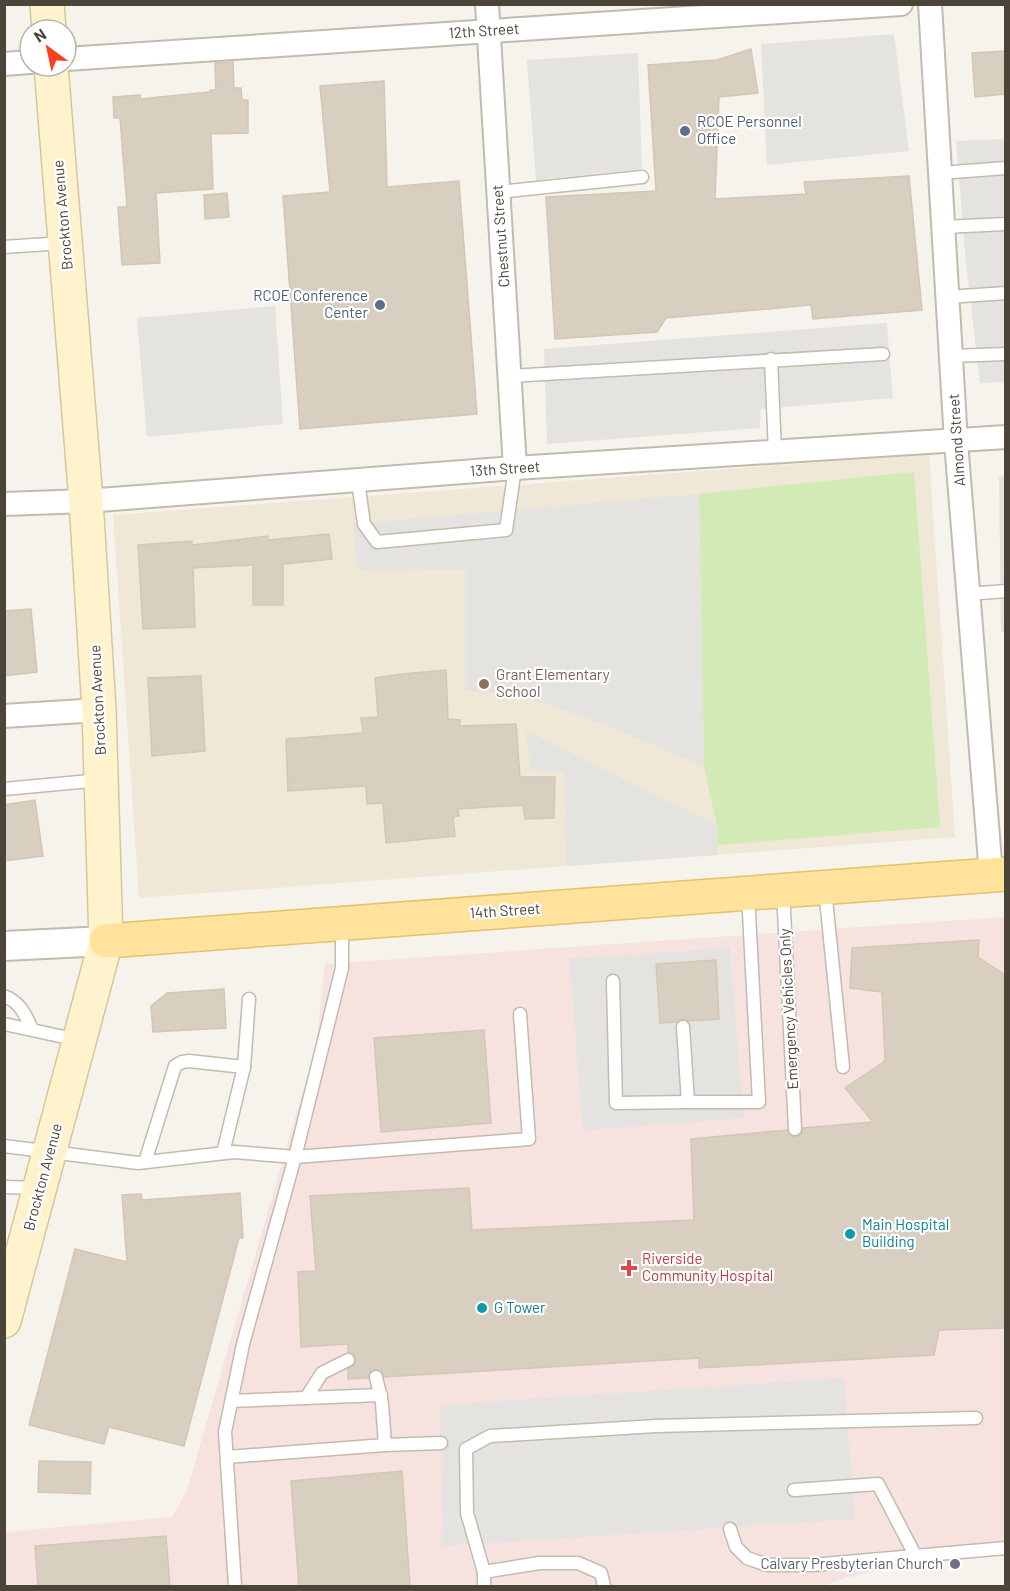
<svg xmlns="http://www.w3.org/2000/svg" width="1010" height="1591" viewBox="0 0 1010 1591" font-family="Barlow,sans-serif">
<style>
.education{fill:#efe8d6}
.medical{fill:#f6e3e0}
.green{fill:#d2eab5}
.parking{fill:#e5e3e0}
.building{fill:#d8cfc1;stroke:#d3c7b4;stroke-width:1.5}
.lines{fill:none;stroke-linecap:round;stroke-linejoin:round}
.service-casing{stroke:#c2bbae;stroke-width:15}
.minor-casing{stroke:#c2bbae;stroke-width:26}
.tertiary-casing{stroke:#c2bbae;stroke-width:32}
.secondary-casing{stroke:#d6c79b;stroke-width:36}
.primary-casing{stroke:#e6c16a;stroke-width:36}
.service{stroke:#fff;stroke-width:12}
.minor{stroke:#fff;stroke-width:22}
.tertiary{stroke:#fff;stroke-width:28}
.secondary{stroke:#fff3cd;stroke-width:33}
.primary{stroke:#ffe39c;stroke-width:33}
.service-dot{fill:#5c6f8a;stroke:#fff;stroke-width:2}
.education-dot{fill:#8d6e63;stroke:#fff;stroke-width:2}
.culture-dot{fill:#0f9aa8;stroke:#fff;stroke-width:2}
.health-dot{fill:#e0444e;stroke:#fff;stroke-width:2}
.worship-dot{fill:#6b7280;stroke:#fff;stroke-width:2}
.labels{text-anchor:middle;stroke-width:4.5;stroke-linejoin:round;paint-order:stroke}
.street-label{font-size:15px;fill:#4b4439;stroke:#fff}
.service-label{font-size:15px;fill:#4e5e75;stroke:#fff;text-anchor:start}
.education-label{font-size:15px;fill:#785e54;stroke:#fff;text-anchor:start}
.culture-label{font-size:15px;fill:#0d838f;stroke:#fff;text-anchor:start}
.health-label{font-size:15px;fill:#be3a42;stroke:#fff;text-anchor:start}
.worship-label{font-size:15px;fill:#5b616d;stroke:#fff;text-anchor:end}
</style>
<rect width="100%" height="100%" fill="#f6f3ec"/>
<!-- education -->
<path class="education" d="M 929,454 L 955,837 L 139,898 L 113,515 Z"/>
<!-- medical -->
<path class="medical" d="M 1005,917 L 1005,1548 L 963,1550 L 845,1578 L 823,1586 L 5,1586 L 5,1532 L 172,1517 L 187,1490 L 316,1046 L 325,964 Z"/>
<!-- green -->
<path class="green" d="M 914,472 L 940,827 L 717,845 L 717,825 L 704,767 L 699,494 Z"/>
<!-- parking -->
<g class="parking">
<path d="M 894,34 L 909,151 L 767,165 L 761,44 Z"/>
<path d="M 638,53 L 642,169 L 536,180 L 527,60 Z"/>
<path d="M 1005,139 L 1005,382 L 980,383 L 966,264 L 956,141 Z"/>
<path d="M 275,306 L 283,424 L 147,437 L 137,318 Z"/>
<path d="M 887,323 L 893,398 L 761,409 L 760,428 L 547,444 L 544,349 Z"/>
<path d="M 1005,476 L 1006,632 L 1001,632 L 999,477 Z"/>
<path d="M 699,494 L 704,767 L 611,727 L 527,697 L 465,690 L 465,569 L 357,570 L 353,524 Z"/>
<path d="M 525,730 L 717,825 L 717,855 L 566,866 L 564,773 L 531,770 Z"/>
<path d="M 730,948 L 744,1118 L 583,1130 L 569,959 Z"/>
<path d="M 844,1378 L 855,1519 L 443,1546 L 440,1405 Z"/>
</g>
<!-- building -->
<g class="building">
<path d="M 751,49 L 758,93 L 719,97 L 715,199 L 806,194 L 804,182 L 909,176 L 922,310 L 813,319 L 811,305 L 666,318 L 657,332 L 555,339 L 546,197 L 656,191 L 648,65 L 717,60 Z"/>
<path d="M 1005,51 L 1005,94 L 975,97 L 972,53 Z"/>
<path d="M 233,62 L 234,88 L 241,88 L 242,100 L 248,100 L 248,133 L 211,134 L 213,189 L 156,193 L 160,263 L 122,265 L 118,207 L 127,207 L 120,118 L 114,118 L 113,97 L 140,95 L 140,99 L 210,92 L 210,90 L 216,90 L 215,63 Z"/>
<path d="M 384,81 L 387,187 L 459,181 L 477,414 L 300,429 L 283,196 L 330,192 L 320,86 Z"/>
<path d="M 227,193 L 229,217 L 205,219 L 204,195 Z"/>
<path d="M 329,534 L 332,559 L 283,564 L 283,605 L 253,605 L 253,565 L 193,568 L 195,627 L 143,629 L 138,545 L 192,541 L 192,545 L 268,536 L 268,540 Z"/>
<path d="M 31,609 L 37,672 L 4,676 L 4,611 Z"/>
<path d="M 446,670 L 448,719 L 460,720 L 460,726 L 516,724 L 520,777 L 555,777 L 554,818 L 525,819 L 523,805 L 458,809 L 459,816 L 453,817 L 455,836 L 386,843 L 383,803 L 367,804 L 366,786 L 288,791 L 286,739 L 363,733 L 361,718 L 378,717 L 375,678 L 402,674 Z"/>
<path d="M 201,676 L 205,751 L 152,756 L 148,678 Z"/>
<path d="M 35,800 L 43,856 L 4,861 L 4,805 Z"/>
<path d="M 979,940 L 978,957 L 1005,975 L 1005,1328 L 939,1330 L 934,1355 L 699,1368 L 699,1358 L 384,1377 L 382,1371 L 375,1369 L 370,1371 L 368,1378 L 348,1379 L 348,1369 L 354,1365 L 356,1360 L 353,1353 L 348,1352 L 348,1344 L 301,1347 L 298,1272 L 316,1271 L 310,1196 L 469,1188 L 472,1230 L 694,1220 L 691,1139 L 787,1130 L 791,1136 L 796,1137 L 802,1133 L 803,1128 L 873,1122 L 845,1088 L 885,1061 L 882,992 L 850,988 L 852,948 Z"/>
<path d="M 716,960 L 719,1019 L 688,1021 L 683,1019 L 677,1022 L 660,1023 L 656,964 Z"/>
<path d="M 224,989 L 226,1028 L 153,1032 L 151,1006 L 167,993 Z"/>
<path d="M 484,1030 L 491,1123 L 381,1132 L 374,1038 Z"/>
<path d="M 240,1193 L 243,1238 L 239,1238 L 184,1446 L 109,1427 L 104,1444 L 29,1425 L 75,1249 L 127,1262 L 122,1195 L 141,1194 L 142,1200 Z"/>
<path d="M 39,1461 L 91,1462 L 90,1494 L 38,1492 Z"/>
<path d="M 402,1471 L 410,1587 L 299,1587 L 291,1481 Z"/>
<path d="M 166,1536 L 170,1587 L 38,1587 L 35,1546 Z"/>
</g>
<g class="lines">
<!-- service casing -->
<g class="service-casing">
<g id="service">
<path d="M 940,173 L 1006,168"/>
<path d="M 498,192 L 642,177"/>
<path d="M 944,227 L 1006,224"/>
<path d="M 4,247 L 63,243"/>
<path d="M 948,297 L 1006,293"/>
<path d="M 951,356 L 1006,354"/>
<path d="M 771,359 L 775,453"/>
<path d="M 510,376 L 883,354"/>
<path d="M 358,481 L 364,524 L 377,542 L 506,530 L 515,468"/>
<path d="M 968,594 L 1006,591"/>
<path d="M 4,789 L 101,780"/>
<path d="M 825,889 L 843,1067"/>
<path d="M 783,891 L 795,1129"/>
<path d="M 613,981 L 616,1103 L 688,1102"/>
<path d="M 4,996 C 20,1002 25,1014 32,1029"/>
<path d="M 4,1024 L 78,1040"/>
<path d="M 683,1027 L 688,1102 L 759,1102 L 748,894"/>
<path d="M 4,1146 L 138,1163 L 234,1152 L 295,1157 L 342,968 L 342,924"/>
<path d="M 223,1153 L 244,1067"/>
<path d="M 145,1162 L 175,1066 L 182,1062 L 189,1061 L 244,1067 L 249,999"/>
<path d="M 4,1187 L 39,1188"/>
<path d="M 306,1398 L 322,1373 L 348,1360"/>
<path d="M 232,1401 L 381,1395"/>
<path d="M 385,1445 L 441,1443"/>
<path d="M 227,1457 L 385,1445 L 382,1403 L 376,1377"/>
<path d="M 794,1490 L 878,1484 L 915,1555"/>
<path d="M 730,1529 L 736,1547 L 747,1558 L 767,1565 L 812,1565 L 1006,1548"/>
<path d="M 484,1572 L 467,1513 L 466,1449 L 490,1436 L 656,1426 L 976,1418"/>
<path d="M 235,1586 L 225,1432 L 243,1344 L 295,1157 L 529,1139 L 520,1014"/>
<path d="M 484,1586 L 484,1572 L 539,1563 L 578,1563 L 601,1573 L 604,1586"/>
</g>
</g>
<!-- minor casing -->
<g class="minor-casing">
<g id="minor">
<path d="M 487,4 L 515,468"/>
<path d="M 930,4 L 956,442 L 991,874"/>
<path d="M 66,59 L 901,4"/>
<path d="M 4,64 L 30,62"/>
<path d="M 4,504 L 86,501 L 515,468 L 1006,437"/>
<path d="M 4,716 L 99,710"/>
</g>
</g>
<!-- tertiary casing -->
<g class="tertiary-casing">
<path id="tertiary" d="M 4,946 L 106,941"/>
</g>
<!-- secondary casing -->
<g class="secondary-casing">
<g id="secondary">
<path d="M 47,4 L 49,30"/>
<path d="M 4,1321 L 106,941 L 99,710 L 86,501 L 51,66"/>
</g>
</g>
<!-- primary casing -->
<g class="primary-casing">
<path id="primary" d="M 106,941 L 1006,874"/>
</g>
<!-- service -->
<use href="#service" class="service"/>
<!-- minor -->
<use href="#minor" class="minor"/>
<!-- tertiary -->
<use href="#tertiary" class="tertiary"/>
<!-- secondary -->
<use href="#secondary" class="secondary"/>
<!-- primary -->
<use href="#primary" class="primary"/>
</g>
<!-- markers -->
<g class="service-dot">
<circle cx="685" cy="131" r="6"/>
<circle cx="380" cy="305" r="6"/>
</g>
<circle class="education-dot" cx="484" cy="684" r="6"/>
<g class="culture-dot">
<circle cx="850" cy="1234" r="6"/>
<circle cx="482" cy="1308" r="6"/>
</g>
<path class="health-dot" d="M626 1259h6v6h6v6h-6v6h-6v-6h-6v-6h6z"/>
<circle class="worship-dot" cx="955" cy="1564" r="6"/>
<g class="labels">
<!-- street labels -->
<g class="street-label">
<text transform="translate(484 31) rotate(-4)" y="5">12th Street</text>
<text transform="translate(63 215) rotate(-95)" y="5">Brockton Avenue</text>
<text transform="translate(501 236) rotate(-94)" y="5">Chestnut Street</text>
<text transform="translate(957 440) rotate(-94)" y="5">Almond Street</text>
<text transform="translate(505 469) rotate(-4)" y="5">13th Street</text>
<text transform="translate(98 700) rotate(-93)" y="5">Brockton Avenue</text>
<text transform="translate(505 911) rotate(-4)" y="5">14th Street</text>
<text transform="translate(789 1009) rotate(-93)" y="5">Emergency Vehicles Only</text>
<text transform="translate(43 1177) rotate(-75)" y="5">Brockton Avenue</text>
</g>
<!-- service labels -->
<g class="service-label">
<text x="697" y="127">RCOE Personnel<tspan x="697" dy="17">Office</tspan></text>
<text x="368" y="301" text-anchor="end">RCOE Conference<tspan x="368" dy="17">Center</tspan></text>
</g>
<!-- education labels -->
<g class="education-label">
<text x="496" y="680">Grant Elementary<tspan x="496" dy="17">School</tspan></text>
</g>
<!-- culture labels -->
<g class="culture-label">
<text x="862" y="1230">Main Hospital<tspan x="862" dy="17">Building</tspan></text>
<text x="494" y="1313">G Tower</text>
</g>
<!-- health labels -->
<g class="health-label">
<text x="642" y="1264">Riverside<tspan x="642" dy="17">Community Hospital</tspan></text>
</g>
<!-- worship labels -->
<g class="worship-label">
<text x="943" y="1569">Calvary Presbyterian Church</text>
</g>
</g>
<!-- border -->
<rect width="1010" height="1591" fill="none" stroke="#4b4439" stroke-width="12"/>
<!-- north arrow -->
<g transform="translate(48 48) rotate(327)"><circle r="28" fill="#ffffff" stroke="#b7b4b0" stroke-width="1.5"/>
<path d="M0-4.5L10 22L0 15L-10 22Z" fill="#fc3f1d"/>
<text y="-9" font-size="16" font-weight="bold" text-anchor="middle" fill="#4b4439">N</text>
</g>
</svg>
